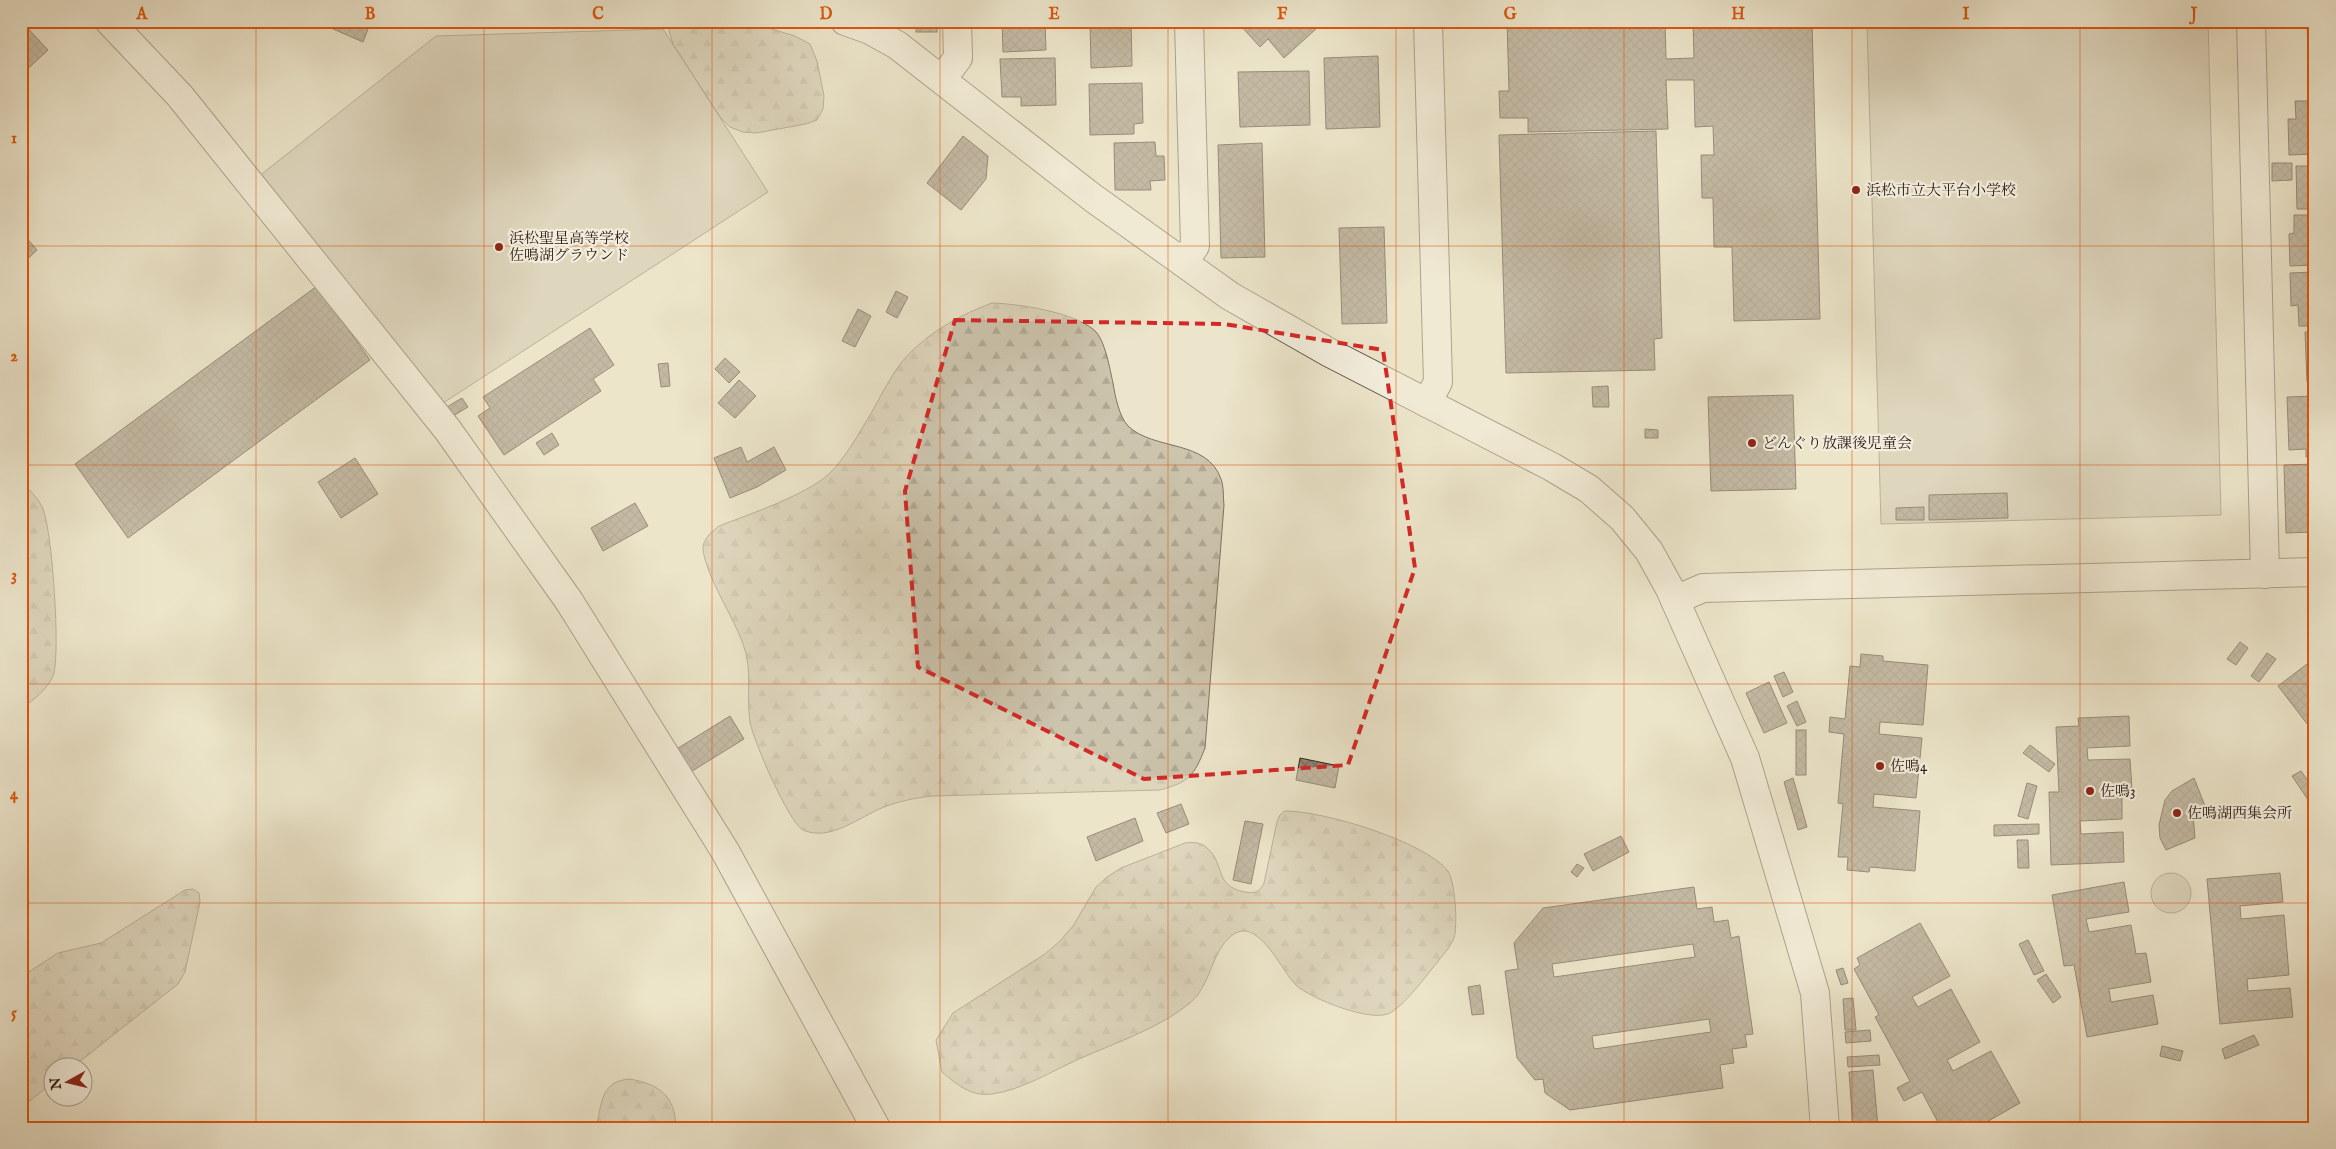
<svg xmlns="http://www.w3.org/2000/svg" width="2336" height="1149" viewBox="0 0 2336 1149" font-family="'IM FELL English','Noto Serif JP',serif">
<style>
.grass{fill:#ccc4ad;stroke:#7f7263}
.forest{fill:url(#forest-firs);stroke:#7f7263}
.building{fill:url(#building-cross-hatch);stroke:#322019;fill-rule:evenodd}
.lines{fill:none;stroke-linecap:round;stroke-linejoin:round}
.minor-casing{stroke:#605146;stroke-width:30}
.minor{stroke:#f3eedd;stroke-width:28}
.marked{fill:none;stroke:#d62828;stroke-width:4;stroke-dasharray:10 6;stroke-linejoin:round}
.grid{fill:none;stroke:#df560d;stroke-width:1;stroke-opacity:0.55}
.poi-dot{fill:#8f2418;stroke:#f3eedd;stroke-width:2}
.labels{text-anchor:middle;stroke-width:4.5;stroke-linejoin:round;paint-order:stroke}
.poi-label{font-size:15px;fill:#322019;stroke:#f3eedd;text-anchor:start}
.neatline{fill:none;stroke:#df560d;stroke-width:2}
.grid-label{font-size:16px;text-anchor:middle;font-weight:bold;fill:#df560d}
</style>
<defs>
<pattern id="forest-firs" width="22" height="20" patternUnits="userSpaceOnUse" patternTransform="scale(1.25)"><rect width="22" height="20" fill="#ccc4ad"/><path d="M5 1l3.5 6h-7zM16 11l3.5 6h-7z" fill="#b0a894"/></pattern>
<pattern id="building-cross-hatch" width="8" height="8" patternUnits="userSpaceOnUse" patternTransform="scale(1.25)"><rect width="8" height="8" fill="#938676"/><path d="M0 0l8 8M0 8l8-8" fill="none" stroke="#796d60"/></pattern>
</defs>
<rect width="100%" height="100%" fill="#ece5cb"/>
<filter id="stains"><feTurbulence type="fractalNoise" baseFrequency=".004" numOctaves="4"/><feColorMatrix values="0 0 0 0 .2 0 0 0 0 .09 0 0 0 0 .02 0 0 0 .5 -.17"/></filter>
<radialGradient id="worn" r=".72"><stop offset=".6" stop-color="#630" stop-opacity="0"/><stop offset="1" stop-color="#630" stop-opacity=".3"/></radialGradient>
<!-- grass -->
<g class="grass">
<path d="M 1867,21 L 2208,21 L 2221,515 L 1881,524 Z"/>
<path d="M 663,29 L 768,192 L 440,405 L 258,177 L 436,36 Z"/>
<circle cx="2171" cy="893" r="20"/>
</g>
<!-- forest -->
<g class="forest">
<path d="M 671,21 L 745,21 L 795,36 L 810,44 L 817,61 L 824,96 L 823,109 L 817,120 L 806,124 L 756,133 L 743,132 L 730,127 L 721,118 L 673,44 L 669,31 Z"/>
<path d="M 992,303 C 1020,304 1073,312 1094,330 C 1105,339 1110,370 1113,383 C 1115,396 1119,416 1128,426 C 1154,451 1207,439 1221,479 C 1224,487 1223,497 1224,505 L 1205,748 C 1194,776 1189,782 1160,790 L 932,796 C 915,798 900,801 884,807 C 859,817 830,842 803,830 C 789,823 753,740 750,722 C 746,696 753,670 743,644 C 733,616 707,578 703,550 C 702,539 712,532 719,526 C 750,514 806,495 829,474 C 846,457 858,435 870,415 C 882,395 892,371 909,354 C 931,331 962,314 992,303 Z"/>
<path d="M 21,482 C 29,489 39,499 43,509 C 52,530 61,655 53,676 C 47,690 33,700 21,709 Z"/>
<path d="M 1285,811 C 1324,811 1424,841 1448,871 C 1455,881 1458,926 1454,938 C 1453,942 1450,945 1448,949 C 1434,965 1408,1003 1390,1013 C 1372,1023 1311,999 1296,985 C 1281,971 1258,914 1231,936 C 1211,952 1211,986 1190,1003 C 1160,1028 1115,1043 1079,1059 C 1052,1071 1022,1090 992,1094 C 971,1097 956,1084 942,1072 L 936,1040 L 953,1013 L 1045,954 L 1060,941 L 1073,926 L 1096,887 L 1107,877 L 1121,868 L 1185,843 C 1193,842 1201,842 1207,848 C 1226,864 1213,886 1245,892 C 1254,894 1260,892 1264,883 L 1277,822 L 1280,815 Z"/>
<path d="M 193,889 L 199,893 L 200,902 L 185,972 L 178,984 L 74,1066 L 52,1066 L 52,1083 L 21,1108 L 21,977 L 58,953 L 101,943 L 185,890 Z"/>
<path d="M 630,1079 C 660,1085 675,1095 676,1128 L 596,1128 C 602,1104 600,1081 630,1079 Z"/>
</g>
<!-- building -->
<g class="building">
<path d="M 315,21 L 371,21 L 363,42 Z"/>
<path d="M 1002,21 L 1045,21 L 1046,50 L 1003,52 Z"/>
<path d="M 1090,21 L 1131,21 L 1132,66 L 1091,68 Z"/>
<path d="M 1246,21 L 1310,21 L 1317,28 L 1284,58 L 1268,39 L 1260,47 L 1241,26 Z"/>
<path d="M 1507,21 L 1665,21 L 1666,59 L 1694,58 L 1693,21 L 1812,21 L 1820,319 L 1734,321 L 1732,247 L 1714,247 L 1713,198 L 1702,198 L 1701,155 L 1714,155 L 1713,126 L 1695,127 L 1694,80 L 1666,80 L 1668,129 L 1528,132 L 1528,118 L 1500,118 L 1499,91 L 1509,91 Z"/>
<path d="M 2307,21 L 2315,21 L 2315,89 L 2309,90 Z"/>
<path d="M 22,22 L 48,50 L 21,75 L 21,23 Z"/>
<rect x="916" y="24" width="21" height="8"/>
<path d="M 1378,56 L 1380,127 L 1326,129 L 1324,58 Z"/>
<path d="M 1055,58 L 1056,105 L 1021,106 L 1021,97 L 1002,97 L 1000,59 Z"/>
<path d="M 1309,71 L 1310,125 L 1240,127 L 1238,72 Z"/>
<path d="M 1142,83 L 1143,123 L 1134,124 L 1134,134 L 1090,135 L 1089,84 Z"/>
<path d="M 2295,101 L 2315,101 L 2315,154 L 2289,155 L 2288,119 L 2296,119 Z"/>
<path d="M 1656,131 L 1662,338 L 1654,339 L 1655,370 L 1506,373 L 1499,135 Z"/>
<path d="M 963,136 L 988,156 L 986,179 L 961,210 L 927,183 Z"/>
<path d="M 1155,142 L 1156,156 L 1164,156 L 1165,180 L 1150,181 L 1151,190 L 1115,190 L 1114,143 Z"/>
<path d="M 1262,143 L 1265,257 L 1221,258 L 1218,145 Z"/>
<path d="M 2272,163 L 2292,163 L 2292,180 L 2272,181 Z"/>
<path d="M 2296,166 L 2315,166 L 2315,209 L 2297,209 Z"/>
<path d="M 2294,215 L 2315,215 L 2315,265 L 2290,266 L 2289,234 L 2294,233 Z"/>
<path d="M 1384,227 L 1387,323 L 1342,324 L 1339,228 Z"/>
<path d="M 25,236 L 37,250 L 21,265 L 21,240 Z"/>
<path d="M 2315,272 L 2315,326 L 2299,326 L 2298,305 L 2291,306 L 2290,273 Z"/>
<path d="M 317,286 L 370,360 L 128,538 L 75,464 Z"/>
<path d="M 896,291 L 908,297 L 897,318 L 886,312 Z"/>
<path d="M 858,309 L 871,316 L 855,347 L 842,341 Z"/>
<path d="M 590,328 L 614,365 L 593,379 L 601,391 L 504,455 L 478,416 L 490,408 L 483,397 Z"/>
<path d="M 2305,332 L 2315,332 L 2315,382 L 2307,382 Z"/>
<path d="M 725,358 L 740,372 L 729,383 L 715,369 Z"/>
<path d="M 668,363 L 670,386 L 661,387 L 658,364 Z"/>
<path d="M 739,380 L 756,396 L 735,418 L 718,403 Z"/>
<path d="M 1608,386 L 1609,407 L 1593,407 L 1592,387 Z"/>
<path d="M 1793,395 L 1796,489 L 1711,491 L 1708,397 Z"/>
<path d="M 2315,396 L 2315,457 L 2306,457 L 2306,449 L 2289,450 L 2287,397 Z"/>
<path d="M 462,398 L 468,407 L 453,416 L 447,407 Z"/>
<path d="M 1645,429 L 1658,430 L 1658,438 L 1645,438 Z"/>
<path d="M 552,433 L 559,445 L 544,455 L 536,443 Z"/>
<path d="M 741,447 L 747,462 L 774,447 L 786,470 L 757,487 L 730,498 L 714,458 Z"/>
<path d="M 355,458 L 378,494 L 341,518 L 318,482 Z"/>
<path d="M 2315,464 L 2315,532 L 2286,533 L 2284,465 Z"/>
<path d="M 2007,493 L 2008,518 L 1929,520 L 1929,495 Z"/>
<path d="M 635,503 L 648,526 L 603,551 L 591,528 Z"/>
<path d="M 1924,507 L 1924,520 L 1896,520 L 1896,508 Z"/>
<path d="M 2240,642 L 2248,648 L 2236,665 L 2227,659 Z"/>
<path d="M 2267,653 L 2276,659 L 2259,682 L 2251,676 Z"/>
<path d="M 1861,654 L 1883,656 L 1883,661 L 1928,665 L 1923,725 L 1880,722 L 1879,734 L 1922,738 L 1916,798 L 1874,794 L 1873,807 L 1920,811 L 1915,871 L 1870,867 L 1869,872 L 1847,870 L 1848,857 L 1838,857 L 1843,804 L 1838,803 L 1844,734 L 1829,732 L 1830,717 L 1845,719 L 1850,666 L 1860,667 Z"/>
<path d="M 2315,658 L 2315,734 L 2278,686 Z"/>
<path d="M 1784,672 L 1793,692 L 1783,697 L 1774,676 Z"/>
<path d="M 1769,682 L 1787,723 L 1764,733 L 1746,693 Z"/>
<path d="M 1797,701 L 1806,722 L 1797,726 L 1787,706 Z"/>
<path d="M 730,716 L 744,739 L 689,773 L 675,750 Z"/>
<path d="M 2129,716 L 2130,746 L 2087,748 L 2088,760 L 2130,759 L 2132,789 L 2122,789 L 2122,819 L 2080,821 L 2081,834 L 2123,832 L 2124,862 L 2051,865 L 2049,792 L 2059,792 L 2056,727 L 2079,726 L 2078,718 Z"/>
<rect x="1796" y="730" width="10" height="45"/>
<path d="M 2030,745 L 2055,764 L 2049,772 L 2023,753 Z"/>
<path d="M 1300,758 L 1339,766 L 1335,788 L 1296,780 Z"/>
<path d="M 2301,771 L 2315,791 L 2315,810 L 2292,776 Z"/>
<path d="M 1793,778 L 1807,827 L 1798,830 L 1784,782 Z"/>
<path d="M 2194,778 L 2205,806 L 2193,814 L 2195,838 L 2166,850 L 2160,838 L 2159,825 L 2165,800 L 2172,791 Z"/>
<path d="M 2027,783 L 2037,786 L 2028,819 L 2018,816 Z"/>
<path d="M 1181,804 L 1189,824 L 1166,833 L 1157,813 Z"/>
<path d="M 1135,818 L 1143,841 L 1096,861 L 1087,837 Z"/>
<path d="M 1245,821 L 1263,824 L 1251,884 L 1233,880 Z"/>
<path d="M 2039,824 L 2039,834 L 1994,836 L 1994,825 Z"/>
<path d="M 1621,836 L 1629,852 L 1593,871 L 1584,854 Z"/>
<path d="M 2017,840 L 2028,840 L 2029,868 L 2018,868 Z"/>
<path d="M 1577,864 L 1584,868 L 1577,877 L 1571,872 Z"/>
<path d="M 2280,873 L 2283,902 L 2240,906 L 2241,919 L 2284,915 L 2289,975 L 2247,979 L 2248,991 L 2290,988 L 2293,1017 L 2220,1024 L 2207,879 Z"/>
<path d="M 2124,882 L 2129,912 L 2086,919 L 2089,932 L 2131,925 L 2136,954 L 2146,953 L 2151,982 L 2109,989 L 2111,1002 L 2153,995 L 2158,1024 L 2087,1037 L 2074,965 L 2064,966 L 2052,895 Z"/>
<path d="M 1694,887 L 1697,909 L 1712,907 L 1714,922 L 1728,920 L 1731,938 L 1739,936 L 1753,1034 L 1745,1035 L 1747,1047 L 1732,1049 L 1734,1063 L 1720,1065 L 1723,1088 L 1570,1110 L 1545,1093 L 1543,1079 L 1535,1080 L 1517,1058 L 1505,971 L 1518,969 L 1514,943 L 1543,908 ZM 1693,944 L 1695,957 L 1554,977 L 1552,964 ZM 1709,1019 L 1711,1032 L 1594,1049 L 1592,1036 Z"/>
<path d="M 1920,923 L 1950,976 L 1912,997 L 1918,1007 L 1951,989 L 1980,1042 L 1947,1060 L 1953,1071 L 1991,1051 L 2020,1103 L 1976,1128 L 1941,1128 L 1922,1092 L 1904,1101 L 1897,1088 L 1910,1081 L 1875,1017 L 1879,1015 L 1854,969 L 1860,965 L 1857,958 Z"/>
<path d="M 2028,940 L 2044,971 L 2034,975 L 2019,944 Z"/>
<path d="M 1843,968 L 1848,983 L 1841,985 L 1836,970 Z"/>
<path d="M 2046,974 L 2061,997 L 2053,1003 L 2037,980 Z"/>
<path d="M 1480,985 L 1484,1014 L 1472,1015 L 1468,987 Z"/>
<path d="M 1853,998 L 1856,1030 L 1845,1030 L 1843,999 Z"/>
<path d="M 1870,1030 L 1871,1041 L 1846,1043 L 1845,1032 Z"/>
<path d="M 2254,1035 L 2259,1045 L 2225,1059 L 2222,1049 Z"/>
<path d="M 2162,1046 L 2183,1051 L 2180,1061 L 2160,1056 Z"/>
<path d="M 1879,1055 L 1880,1065 L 1848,1067 L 1847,1057 Z"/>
<path d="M 1873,1070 L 1878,1128 L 1853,1128 L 1849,1072 Z"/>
</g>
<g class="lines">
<!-- minor casing -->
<g class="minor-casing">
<g id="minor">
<path d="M 109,21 L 180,96 L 447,429 L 569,601 L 725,851 L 876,1128"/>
<path d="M 845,21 L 870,30 L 897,45 L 1093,198 L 1230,296 L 1330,353 L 1552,467 L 1589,489 L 1622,518 L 1649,551 L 1670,589 L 1745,758 L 1815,993 L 1825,1128"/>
<path d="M 2251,21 L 2265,574"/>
<path d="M 942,79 L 958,58 L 957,21"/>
<path d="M 1183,262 L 1195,246 L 1189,21"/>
<path d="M 1427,403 L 1438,382 L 1428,21"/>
<path d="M 1675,600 L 1703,588 L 2315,572"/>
</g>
</g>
<!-- minor -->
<use href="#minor" class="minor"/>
</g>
<!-- marked area -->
<path d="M0 0H2336V1149H0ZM 955,320 L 1224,324 L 1383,350 L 1415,568 L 1348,765 L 1144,779 L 918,667 L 905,491 Z" fill="#ece5cb" fill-opacity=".55" fill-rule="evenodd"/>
<path class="marked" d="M 955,320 L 1224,324 L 1383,350 L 1415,568 L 1348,765 L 1144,779 L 918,667 L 905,491 Z"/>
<!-- grid -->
<path class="grid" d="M 256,21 L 256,1128M 484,21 L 484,1128M 712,21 L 712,1128M 940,21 L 940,1128M 1168,21 L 1168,1128M 1396,21 L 1396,1128M 1624,21 L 1624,1128M 1852,21 L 1852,1128M 2080,21 L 2080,1128M 21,246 L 2315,246M 21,465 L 2315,465M 21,684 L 2315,684M 21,903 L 2315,903"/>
<!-- markers -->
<g class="poi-dot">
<circle cx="1856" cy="190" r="5"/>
<circle cx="499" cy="247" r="5"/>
<circle cx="1752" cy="443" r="5"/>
<circle cx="1880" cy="766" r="5"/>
<circle cx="2090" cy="791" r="5"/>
<circle cx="2177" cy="813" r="5"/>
</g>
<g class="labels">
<!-- poi labels -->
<g class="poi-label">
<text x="1866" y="195">浜松市立大平台小学校</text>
<text x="509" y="243">浜松聖星高等学校<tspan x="509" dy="17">佐鳴湖グラウンド</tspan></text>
<text x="1762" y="448">どんぐり放課後児童会</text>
<text x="1890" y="771">佐鳴4</text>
<text x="2100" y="796">佐鳴3</text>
<text x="2187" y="818">佐鳴湖西集会所</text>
</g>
</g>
<!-- margin -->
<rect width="2336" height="1149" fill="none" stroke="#ece5cb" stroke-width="55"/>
<!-- north arrow -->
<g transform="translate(68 1082) rotate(262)"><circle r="24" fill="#f3eedd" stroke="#a69c8f"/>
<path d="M0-4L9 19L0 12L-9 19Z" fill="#8f2418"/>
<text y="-8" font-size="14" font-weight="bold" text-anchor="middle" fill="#322019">N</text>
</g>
<rect x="28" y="28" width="2280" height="1094" class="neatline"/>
<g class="grid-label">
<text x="142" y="19">A</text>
<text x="370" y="19">B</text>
<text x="598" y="19">C</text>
<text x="826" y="19">D</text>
<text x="1054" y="19">E</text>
<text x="1282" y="19">F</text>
<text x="1510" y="19">G</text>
<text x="1738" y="19">H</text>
<text x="1966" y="19">I</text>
<text x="2194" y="19">J</text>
<text x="14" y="143">1</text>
<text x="14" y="361">2</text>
<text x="14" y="580">3</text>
<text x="14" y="799">4</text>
<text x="14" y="1018">5</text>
</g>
<rect width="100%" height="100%" filter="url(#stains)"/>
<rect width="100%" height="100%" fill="url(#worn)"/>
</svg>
